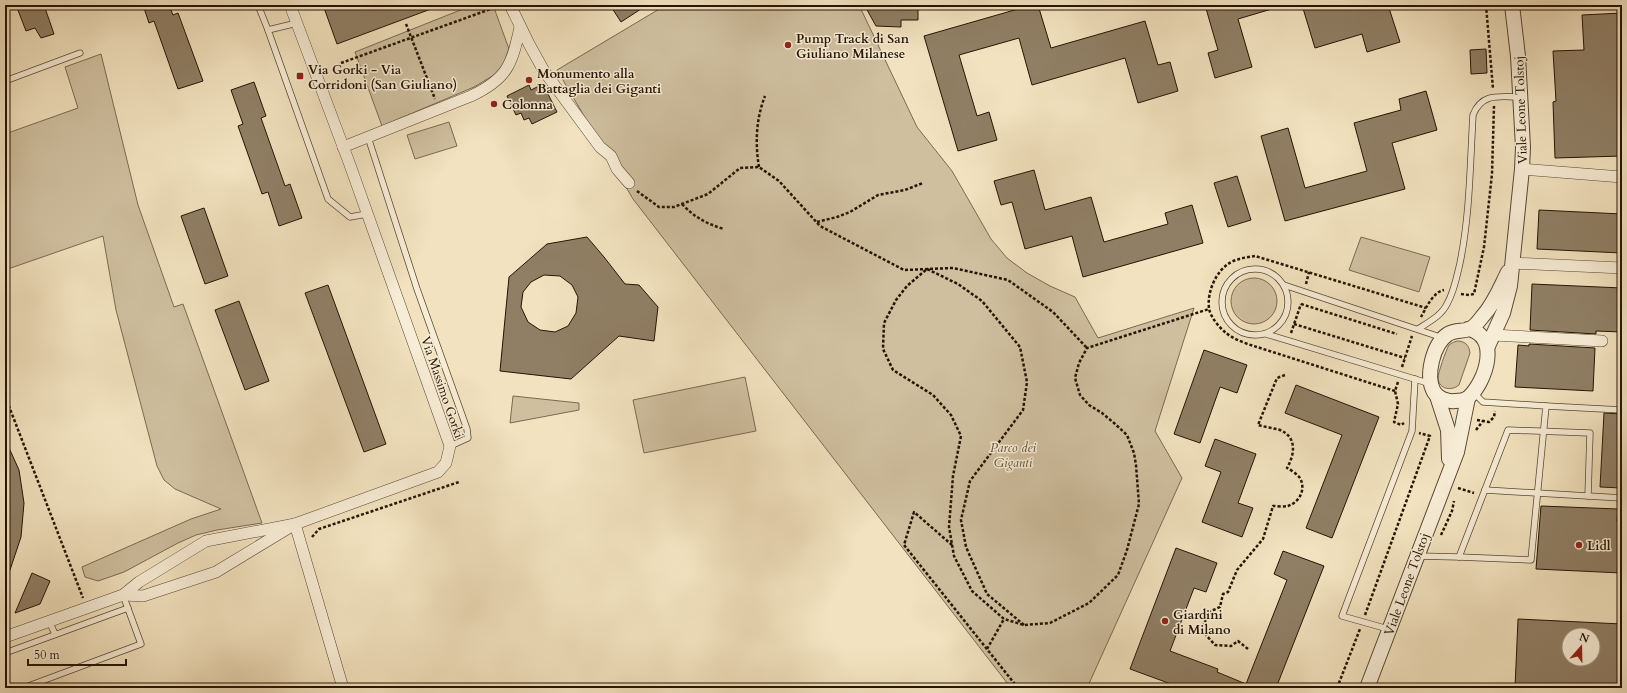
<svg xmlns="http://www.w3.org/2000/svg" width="1627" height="693" viewBox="0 0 1627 693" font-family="Cardo,serif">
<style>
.green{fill:#cfbf9f;stroke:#7a6a51}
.building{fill:#907f65;stroke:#251403;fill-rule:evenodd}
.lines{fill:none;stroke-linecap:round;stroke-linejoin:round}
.service-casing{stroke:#584832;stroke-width:7}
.minor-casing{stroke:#584832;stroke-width:12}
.tertiary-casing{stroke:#584832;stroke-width:16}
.path{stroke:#251403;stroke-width:2.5;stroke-dasharray:3 2;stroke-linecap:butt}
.service{stroke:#f7ecd5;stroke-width:5.5}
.minor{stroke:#f7ecd5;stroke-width:11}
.tertiary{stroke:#f7ecd5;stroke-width:14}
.poi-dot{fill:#8f2418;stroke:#f7ecd5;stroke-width:1.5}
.labels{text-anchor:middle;stroke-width:3;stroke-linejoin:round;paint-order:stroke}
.poi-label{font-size:13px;font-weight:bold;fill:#251403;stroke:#f7ecd5;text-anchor:start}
.street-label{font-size:13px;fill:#251403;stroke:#f7ecd5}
.park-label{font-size:13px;font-style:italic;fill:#60503a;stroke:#f7ecd5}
</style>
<rect width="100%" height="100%" fill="#f2e2bf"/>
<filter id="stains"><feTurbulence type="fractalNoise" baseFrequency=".005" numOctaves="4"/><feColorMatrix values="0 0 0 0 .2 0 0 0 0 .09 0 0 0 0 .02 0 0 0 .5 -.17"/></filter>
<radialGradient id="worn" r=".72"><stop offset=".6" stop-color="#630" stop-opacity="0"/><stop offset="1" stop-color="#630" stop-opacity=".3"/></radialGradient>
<!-- green -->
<g class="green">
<path d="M 473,5 L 493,5 L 509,49 L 508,57 L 499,72 L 474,87 L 382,126 L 355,52 Z"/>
<path d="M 666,5 L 859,5 L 917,127 L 952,171 L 991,239 L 1007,258 L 1027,273 L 1050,286 L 1075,297 L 1098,338 L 1194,308 L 1155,431 L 1182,478 L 1087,688 L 1011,688 L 633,199 L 557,70 Z"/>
<path d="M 101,54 L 138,205 L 174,307 L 183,304 L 262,523 L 217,530 L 196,535 L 178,543 L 124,572 L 98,581 L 85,577 L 82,567 L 191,519 L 221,509 L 175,489 L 164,480 L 157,466 L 116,310 L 103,236 L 5,270 L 5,134 L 78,108 L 65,67 Z"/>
<path d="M 449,122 L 457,146 L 415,159 L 407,135 Z"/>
<path d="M 1361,237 L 1430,257 L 1419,292 L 1349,270 Z"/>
<circle cx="1254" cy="301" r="23"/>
<path d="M 1457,341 C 1465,341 1469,345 1470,353 L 1459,385 C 1452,391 1439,390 1438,378 C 1438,373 1446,350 1449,345 C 1451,343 1454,342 1457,341 Z"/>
<path d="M 745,377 L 756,431 L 644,453 L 633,400 Z"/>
<path d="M 513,396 L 579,403 L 579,410 L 510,423 Z"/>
</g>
<!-- building -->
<g class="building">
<path d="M 16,5 L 44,5 L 54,34 L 41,38 L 35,28 L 26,31 Z"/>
<path d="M 143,5 L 169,5 L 173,15 L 178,13 L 203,81 L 178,89 L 154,21 L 149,23 Z"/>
<path d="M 323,5 L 439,5 L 439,6 L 337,44 Z"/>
<path d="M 610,5 L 647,5 L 621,22 Z"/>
<path d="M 1032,5 L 1038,5 L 1051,48 L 1145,21 L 1158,65 L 1170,62 L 1178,91 L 1138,103 L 1125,58 L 1032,85 L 1019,38 L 959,55 L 977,116 L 989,112 L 997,140 L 958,151 L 924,36 Z"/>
<path d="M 1205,5 L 1274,5 L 1275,8 L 1238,19 L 1252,67 L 1215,78 L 1208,53 L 1218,50 Z"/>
<path d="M 1302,5 L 1388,5 L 1400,42 L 1367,52 L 1362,34 L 1315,48 Z"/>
<path d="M 866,8 L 918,9 L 918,20 L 901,20 L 901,27 L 876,26 Z"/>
<path d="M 1622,13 L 1622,156 L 1555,158 L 1553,102 L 1556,101 L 1553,51 L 1584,50 L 1582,15 Z"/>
<path d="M 1486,49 L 1487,73 L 1471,74 L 1470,50 Z"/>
<path d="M 254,82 L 266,116 L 261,118 L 285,186 L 290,184 L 302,218 L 279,226 L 268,192 L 262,194 L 238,126 L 243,124 L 231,90 Z"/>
<path d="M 543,84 L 557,112 L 532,124 L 529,118 L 524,120 L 521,113 L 516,115 L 507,96 L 529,85 L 531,90 Z"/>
<path d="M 1426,91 L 1437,130 L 1392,143 L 1405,189 L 1285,221 L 1261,136 L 1288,128 L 1305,188 L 1367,171 L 1354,123 L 1401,110 L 1399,99 Z"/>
<path d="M 1034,170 L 1045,210 L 1091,197 L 1104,242 L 1168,224 L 1165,213 L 1192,205 L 1203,243 L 1083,277 L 1072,236 L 1025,249 L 1012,202 L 1001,205 L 994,181 Z"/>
<path d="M 1237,176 L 1251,220 L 1228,227 L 1214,183 Z"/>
<path d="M 204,208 L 228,276 L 205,284 L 181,216 Z"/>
<path d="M 1539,210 L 1622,214 L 1622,253 L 1537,249 Z"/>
<path d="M 587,237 L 604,257 L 625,284 L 639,285 L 658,307 L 654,341 L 619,336 L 571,379 L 500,371 L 509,277 L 547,244 ZM 544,275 L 560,276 L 572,285 L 578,297 L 576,313 L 568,326 L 555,332 L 540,330 L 528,322 L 521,307 L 523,292 L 531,282 Z"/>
<path d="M 1532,284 L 1622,288 L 1622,332 L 1596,331 L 1596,334 L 1530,330 Z"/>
<path d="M 328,285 L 386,444 L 364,452 L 305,293 Z"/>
<path d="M 239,301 L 269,381 L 245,390 L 215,310 Z"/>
<path d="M 1529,344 L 1595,348 L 1593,391 L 1515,387 L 1518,345 L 1529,346 Z"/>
<path d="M 1204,350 L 1247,365 L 1237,393 L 1220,387 L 1200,443 L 1174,434 Z"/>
<path d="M 1296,385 L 1379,417 L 1332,538 L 1306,528 L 1342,435 L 1285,413 Z"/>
<path d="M 1604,413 L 1622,414 L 1622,488 L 1600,487 Z"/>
<path d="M 5,439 L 19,470 L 24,503 L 21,537 L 7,579 L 5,579 Z"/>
<path d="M 1215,439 L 1256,454 L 1238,503 L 1253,508 L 1242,537 L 1202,522 L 1221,472 L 1205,466 Z"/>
<path d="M 1541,506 L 1618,509 L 1617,521 L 1622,521 L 1622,573 L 1536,569 Z"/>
<path d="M 1176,548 L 1217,563 L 1206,592 L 1194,588 L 1170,651 L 1218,669 L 1217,672 L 1246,684 L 1287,580 L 1274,574 L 1283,551 L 1324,566 L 1276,688 L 1182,688 L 1130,669 Z"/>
<path d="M 32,573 L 50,581 L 40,604 L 15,613 Z"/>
<path d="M 1518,619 L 1622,624 L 1622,688 L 1515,688 ZM 1569,635 L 1593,635 L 1593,659 L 1569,659 Z"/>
</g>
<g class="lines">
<!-- service casing -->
<g class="service-casing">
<g id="service">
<path d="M 258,5 L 268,30"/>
<path d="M 297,23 L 268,30 L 328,199 L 350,217 L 367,214"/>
<path d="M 5,81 L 80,53"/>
<path d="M 368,137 L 417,289 L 467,429 L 468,438 L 450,446"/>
<circle cx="1255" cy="302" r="33"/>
<path d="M 1284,285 L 1443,338"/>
<path d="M 1418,329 C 1429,322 1441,316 1447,304 C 1454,292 1457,276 1460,263 C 1470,214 1470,165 1473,115 C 1482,92 1500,97 1520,97"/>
<path d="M 1266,334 L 1431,384"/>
<path d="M 1546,406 L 1622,410"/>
<path d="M 1485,490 L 1622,498"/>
<path d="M 1417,556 L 1459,557 L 1531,560 L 1546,406 L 1483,402 L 1474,393"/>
<path d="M 1459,557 L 1508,430 L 1590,433 L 1588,496"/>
<path d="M 49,621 L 55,634"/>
<path d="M 1388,629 L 1342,616 L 1412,431 L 1415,379"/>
<path d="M 5,653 L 128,608"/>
<path d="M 23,688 L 141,644 L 123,595"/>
</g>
</g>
<!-- minor casing -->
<g class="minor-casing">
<g id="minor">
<path d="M 290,5 L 350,165 L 450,446 L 446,463 L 438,472 L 295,524 L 343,688"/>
<path d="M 510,5 L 529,44 L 544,71 L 600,147 L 611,156 L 617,169 L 629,183"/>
<path d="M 343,147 L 471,96 C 507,79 512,65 520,27"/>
<path d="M 1522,169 L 1622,177"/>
<path d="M 1512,263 L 1622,268"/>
<path d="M 1493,335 L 1602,341"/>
<path d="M 123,595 L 143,596 L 216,572 L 290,527"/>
<path d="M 5,637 L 123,595 L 139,582 L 206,541 L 295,524"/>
</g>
</g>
<!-- tertiary casing -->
<g class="tertiary-casing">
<g id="tertiary">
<path d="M 1468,329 C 1501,336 1486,381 1469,397 C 1466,400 1459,401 1455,401 C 1447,402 1438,398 1434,392 C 1425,376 1433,344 1448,334 C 1456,329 1462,332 1469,329 C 1473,328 1479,321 1482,317 C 1494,304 1500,288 1508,272"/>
<path d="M 1488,346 L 1503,313 L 1510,286 L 1522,169 L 1523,147 L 1518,56 L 1512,5"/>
<path d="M 1437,396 L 1448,430 L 1449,459"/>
<path d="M 1367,688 L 1457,452 L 1468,398"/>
</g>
</g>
<!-- path -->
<g class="path">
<path d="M 1486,5 L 1493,89"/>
<path d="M 406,24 L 435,99"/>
<path d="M 341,63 L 499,6"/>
<path d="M 759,167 C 755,143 756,119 765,96"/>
<path d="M 637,191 L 659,207 L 674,207 L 708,194 L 740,168 L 759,167 L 779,181 L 820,226 L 904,270 L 953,268 L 1008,280 L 1053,312 L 1087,348"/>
<path d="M 682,204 C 694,217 707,224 724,229"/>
<path d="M 817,222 L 837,217 L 850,212 L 878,195 L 905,190 L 923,183"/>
<path d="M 1306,284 L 1309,272"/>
<path d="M 1461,294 L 1469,295 L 1474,294 L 1484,247 L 1492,174 L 1494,106"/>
<path d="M 1301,304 L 1397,334"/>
<path d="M 1421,317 C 1426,308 1433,292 1444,290"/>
<path d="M 1294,324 L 1405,358"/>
<path d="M 1291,333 L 1301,304"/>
<path d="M 1402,367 L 1412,336"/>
<path d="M 1398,382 L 1395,391 L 1398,404 L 1394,422 L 1401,425 L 1404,423"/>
<path d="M 1395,391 L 1257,347 C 1247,344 1235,340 1226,333 C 1220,328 1210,317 1209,308 C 1207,293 1215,273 1228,264 C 1235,259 1247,257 1255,256 L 1426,308"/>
<path d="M 5,396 L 83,598"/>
<path d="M 1477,420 L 1489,422 L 1494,417 L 1495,411"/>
<path d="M 1476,430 L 1483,421"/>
<path d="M 1458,488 L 1474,493"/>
<path d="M 1441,535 L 1452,511 L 1454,501"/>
<path d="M 312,537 L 319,529 L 459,482"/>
<path d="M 952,545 L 914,512 L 904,545 L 1018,688"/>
<path d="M 1365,615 L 1430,436 L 1419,433"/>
<path d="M 1024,625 L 987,594 L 966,547 L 961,520 L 970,481 L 1023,410 L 1027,382 L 1020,347 L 982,301 L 958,284 L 927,269 L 907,286 L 896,300 L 884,323 L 883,349 L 893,370 L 933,395 L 951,415 L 961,436 L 953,476 L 949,527 L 954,556 L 972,591 L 1004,619 L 1024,625 L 1050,623 L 1089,603 L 1118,575 L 1127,550 L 1139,504 L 1136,465 L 1134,453 L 1127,435 L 1114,423 L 1102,413 L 1089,405 L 1080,395 L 1075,378 L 1079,363 L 1087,348 L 1209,309"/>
<path d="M 987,649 L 1004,619"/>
<path d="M 1248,649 L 1238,641 L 1231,646 L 1215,645 L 1205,634 L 1203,626 L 1209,612 L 1220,607 L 1223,594 L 1228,592 L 1237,570 L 1263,539 L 1273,506 C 1277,506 1284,507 1288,506 C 1300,502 1306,489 1300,478 C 1297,474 1291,470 1287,468 C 1295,454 1297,437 1280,430 C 1273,428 1265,427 1258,425 L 1277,378 L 1285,375"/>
<path d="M 1337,688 L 1360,629"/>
</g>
<!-- service -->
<use href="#service" class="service"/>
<!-- minor -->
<use href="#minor" class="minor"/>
<!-- tertiary -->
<use href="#tertiary" class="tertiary"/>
</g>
<!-- markers -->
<g class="poi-dot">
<circle cx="788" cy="45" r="4"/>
<rect x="296" y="72" width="8" height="8" rx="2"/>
<circle cx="529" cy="80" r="4"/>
<circle cx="494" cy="104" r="4"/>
<circle cx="1579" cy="545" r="4"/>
<circle cx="1165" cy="621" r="4"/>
</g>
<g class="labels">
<!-- poi labels -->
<g class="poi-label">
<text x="796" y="43">Pump Track di San<tspan x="796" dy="15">Giuliano Milanese</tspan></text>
<text x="308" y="74">Via Gorki - Via<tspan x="308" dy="15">Corridoni (San Giuliano)</tspan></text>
<text x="537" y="78">Monumento alla<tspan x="537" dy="15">Battaglia dei Giganti</tspan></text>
<text x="502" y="109">Colonna</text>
<text x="1587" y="550">Lidl</text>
<text x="1173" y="619">Giardini<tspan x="1173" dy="15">di Milano</tspan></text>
</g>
<!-- street labels -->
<g class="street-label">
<text transform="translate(1520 110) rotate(-92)" y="5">Viale Leone Tolstoj</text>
<text transform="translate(443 387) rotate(71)" y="5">Via Massimo Gorki</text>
<text transform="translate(1406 584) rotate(-70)" y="5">Viale Leone Tolstoj</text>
</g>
<!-- park labels -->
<g class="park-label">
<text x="1013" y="452">Parco dei<tspan x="1013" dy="15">Giganti</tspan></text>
</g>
</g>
<!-- margin -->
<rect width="1627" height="693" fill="none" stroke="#f2e2bf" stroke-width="20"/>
<rect x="6" y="6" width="1615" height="681" fill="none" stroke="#251403" stroke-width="2"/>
<rect x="10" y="10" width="1607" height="673" fill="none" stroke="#251403"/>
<!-- north arrow -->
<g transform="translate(1581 647) rotate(20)"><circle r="19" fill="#f7ecd5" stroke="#a39681"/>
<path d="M0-3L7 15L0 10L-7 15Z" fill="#8f2418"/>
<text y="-6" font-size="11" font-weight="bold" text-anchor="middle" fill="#251403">N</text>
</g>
<!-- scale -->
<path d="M28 659v6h98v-6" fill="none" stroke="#251403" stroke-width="2"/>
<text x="34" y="659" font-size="12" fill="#251403" stroke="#f7ecd5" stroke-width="3" paint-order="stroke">50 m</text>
<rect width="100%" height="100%" filter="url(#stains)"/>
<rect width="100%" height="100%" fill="url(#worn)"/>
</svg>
